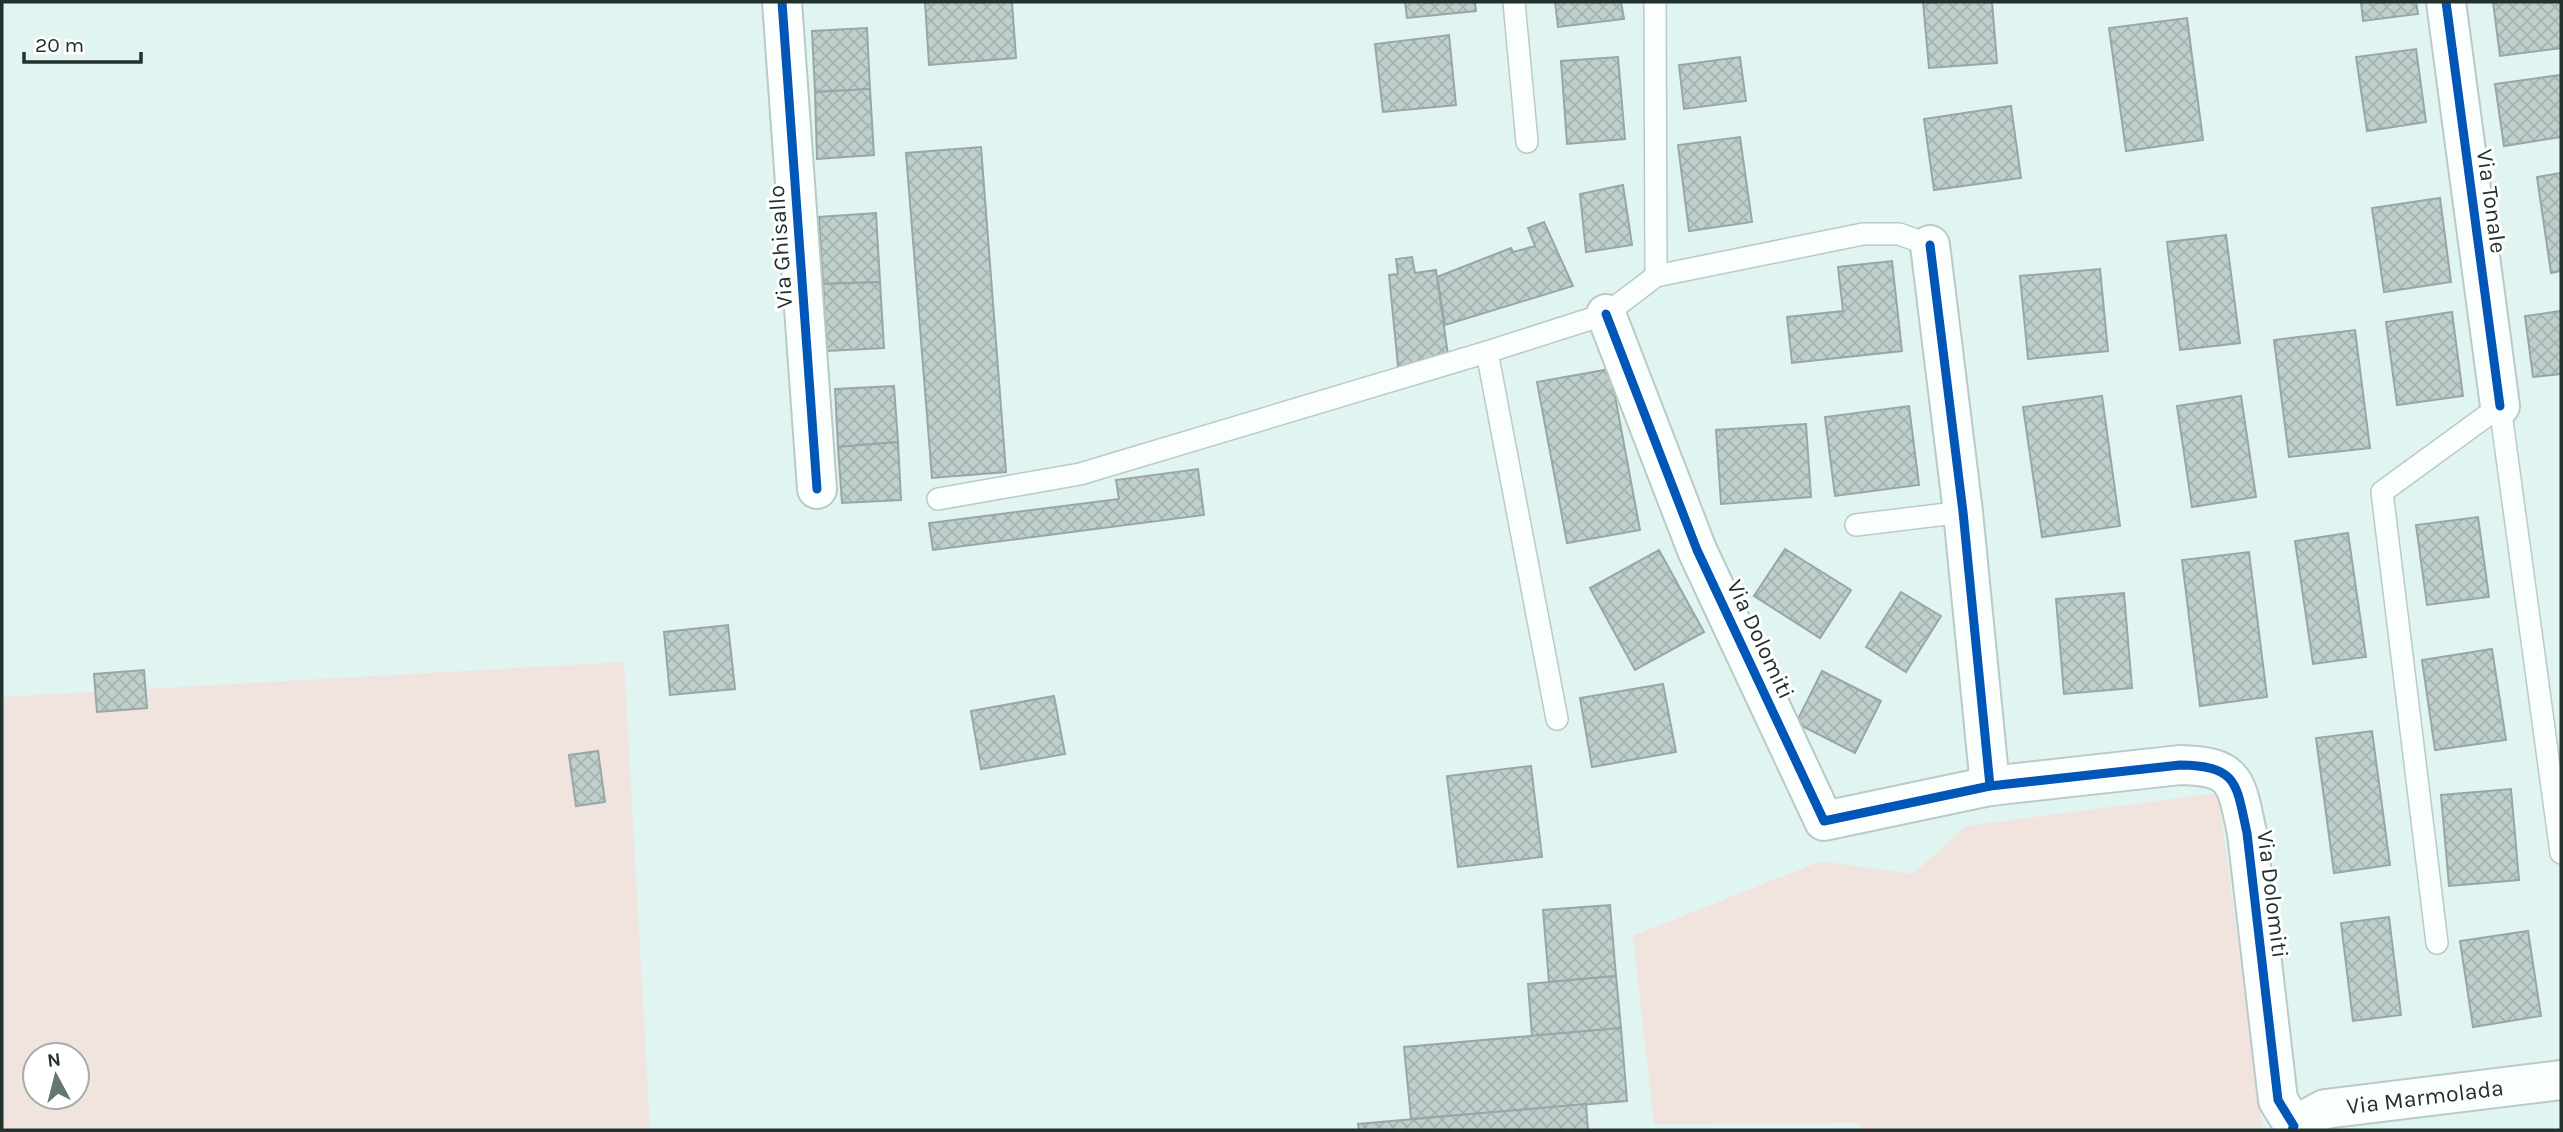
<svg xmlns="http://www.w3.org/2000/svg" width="2563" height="1132" viewBox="0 0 2563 1132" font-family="Karla,sans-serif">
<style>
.green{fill:#f1e3dd;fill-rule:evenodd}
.building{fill:url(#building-cross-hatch);stroke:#98a7a5;stroke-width:2}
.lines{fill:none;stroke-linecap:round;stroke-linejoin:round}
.lane-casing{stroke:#b9cac7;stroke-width:24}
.street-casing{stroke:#b9cac7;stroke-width:42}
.lane{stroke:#fafefd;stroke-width:21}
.street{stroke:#fafefd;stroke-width:38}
.cycleway-casing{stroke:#fff;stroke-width:13}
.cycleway{stroke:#0057b8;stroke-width:9}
.labels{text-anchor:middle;stroke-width:6;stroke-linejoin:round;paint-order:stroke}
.street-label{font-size:23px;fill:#22302e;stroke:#fff}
</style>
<defs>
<pattern id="building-cross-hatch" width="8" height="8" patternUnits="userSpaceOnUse" patternTransform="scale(1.75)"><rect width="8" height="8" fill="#bfcfcc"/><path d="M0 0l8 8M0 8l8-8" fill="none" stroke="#a4b2b0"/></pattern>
</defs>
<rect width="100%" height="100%" fill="#e0f5f1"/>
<!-- green -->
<g class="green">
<path d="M 624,662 L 650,1130 L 2,1130 L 2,697 ZM 35,1055 L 77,1055 L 77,1097 L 35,1097 Z"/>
<path d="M 2218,793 L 2263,1130 L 1861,1130 L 1860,1123 L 1654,1124 L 1633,936 L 1821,861 L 1913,874 L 1966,826 Z"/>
</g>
<!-- building -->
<g class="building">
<path d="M 925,2 L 1012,2 L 1016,58 L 929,65 Z"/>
<path d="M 1405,2 L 1475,2 L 1476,11 L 1407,18 Z"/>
<path d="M 1555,2 L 1621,2 L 1624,19 L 1558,27 Z"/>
<path d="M 1923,2 L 1992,2 L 1997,63 L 1929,68 Z"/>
<path d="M 2361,2 L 2416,2 L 2418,14 L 2363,21 Z"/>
<path d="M 2493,2 L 2561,2 L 2561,48 L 2500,56 Z"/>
<path d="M 2187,18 L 2203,140 L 2126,151 L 2109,28 Z"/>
<path d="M 867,28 L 870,89 L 815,92 L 812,31 Z"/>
<path d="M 1449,35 L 1456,105 L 1383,112 L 1375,44 Z"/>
<path d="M 2416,49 L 2426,122 L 2367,131 L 2356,57 Z"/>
<path d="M 1618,57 L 1625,139 L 1567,144 L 1561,61 Z"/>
<path d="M 1740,57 L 1746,101 L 1684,109 L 1679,65 Z"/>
<path d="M 2561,75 L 2561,137 L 2504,146 L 2495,84 Z"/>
<path d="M 870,89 L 874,155 L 817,159 L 815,92 Z"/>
<path d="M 2011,106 L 2021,178 L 1934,190 L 1924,119 Z"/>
<path d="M 1740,137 L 1752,222 L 1689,231 L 1678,145 Z"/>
<path d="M 981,147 L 1006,472 L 932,478 L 906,153 Z"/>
<path d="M 2561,173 L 2561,271 L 2551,273 L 2537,177 Z"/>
<path d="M 1623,185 L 1632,245 L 1586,252 L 1580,194 Z"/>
<path d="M 2440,198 L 2451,282 L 2384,292 L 2372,208 Z"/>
<path d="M 876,213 L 880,282 L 823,284 L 819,217 Z"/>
<path d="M 1544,222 L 1573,286 L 1445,325 L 1437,277 L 1511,248 L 1513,252 L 1535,246 L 1528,228 Z"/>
<path d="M 2226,235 L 2240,343 L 2180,350 L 2167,242 Z"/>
<path d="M 1412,257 L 1415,273 L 1436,270 L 1449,362 L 1399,376 L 1389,275 L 1398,274 L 1396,259 Z"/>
<path d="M 1892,261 L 1902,351 L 1792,363 L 1787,317 L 1843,311 L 1838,267 Z"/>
<path d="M 2100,269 L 2108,351 L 2028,359 L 2020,276 Z"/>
<path d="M 880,282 L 884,348 L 827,351 L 823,284 Z"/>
<path d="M 2561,311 L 2561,374 L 2533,377 L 2525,316 Z"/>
<path d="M 2452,312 L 2463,396 L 2397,405 L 2386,322 Z"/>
<path d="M 2355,330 L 2370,448 L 2289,457 L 2274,340 Z"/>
<path d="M 1610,369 L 1640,530 L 1567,543 L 1537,382 Z"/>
<path d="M 894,386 L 898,442 L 838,447 L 835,389 Z"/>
<path d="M 2102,396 L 2120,526 L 2042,537 L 2023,407 Z"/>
<path d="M 2241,396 L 2256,497 L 2192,507 L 2177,406 Z"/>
<path d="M 1909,406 L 1919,485 L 1835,496 L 1825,417 Z"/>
<path d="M 1806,424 L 1811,497 L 1721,504 L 1716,430 Z"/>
<path d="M 898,442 L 901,500 L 842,503 L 838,447 Z"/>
<path d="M 1198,469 L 1204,515 L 933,550 L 929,523 L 1119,499 L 1116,480 Z"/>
<path d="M 2478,517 L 2489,597 L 2427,605 L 2416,525 Z"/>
<path d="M 2348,533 L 2366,657 L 2313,664 L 2295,541 Z"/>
<path d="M 1785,549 L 1851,590 L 1820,638 L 1754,596 Z"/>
<path d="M 1659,550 L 1704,632 L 1635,670 L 1590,588 Z"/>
<path d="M 2249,552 L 2267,697 L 2200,706 L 2182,560 Z"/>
<path d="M 1901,592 L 1941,616 L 1906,672 L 1866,647 Z"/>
<path d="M 2124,593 L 2132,688 L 2064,694 L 2056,599 Z"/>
<path d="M 728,625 L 735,689 L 670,695 L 664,632 Z"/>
<path d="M 2492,649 L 2506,740 L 2435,750 L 2422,660 Z"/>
<path d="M 144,670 L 147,708 L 97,712 L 94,674 Z"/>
<path d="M 1822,671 L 1881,701 L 1855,753 L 1796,723 Z"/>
<path d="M 1663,684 L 1676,752 L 1592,767 L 1580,698 Z"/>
<path d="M 1054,696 L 1065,754 L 981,769 L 971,711 Z"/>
<path d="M 2372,731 L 2390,865 L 2334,873 L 2316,738 Z"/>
<path d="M 598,751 L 605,802 L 576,806 L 569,755 Z"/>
<path d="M 1531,766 L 1542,857 L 1458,867 L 1447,776 Z"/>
<path d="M 2511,789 L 2519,880 L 2449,886 L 2441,795 Z"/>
<path d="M 1610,905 L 1616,976 L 1549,982 L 1543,910 Z"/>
<path d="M 2389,917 L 2401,1015 L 2353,1021 L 2341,923 Z"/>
<path d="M 2528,931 L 2541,1016 L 2473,1027 L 2460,941 Z"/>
<path d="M 1616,976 L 1621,1028 L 1532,1036 L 1528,984 Z"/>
<path d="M 1621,1028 L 1627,1101 L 1411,1119 L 1404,1047 Z"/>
<path d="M 1586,1104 L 1588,1130 L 1359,1130 L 1358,1124 Z"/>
</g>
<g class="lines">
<!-- lane casing -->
<g class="lane-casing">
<g id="lane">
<path d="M 1514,2 L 1527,142"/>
<path d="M 1655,2 L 1656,276"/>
<path d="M 1487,352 L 1557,719"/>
<path d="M 938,499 L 1080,474 L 1487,352 L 1606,314 L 1656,276 L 1863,234 L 1899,234 L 1930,245"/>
<path d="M 1856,525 L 1963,512"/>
<path d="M 2437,943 L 2382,492 L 2500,406 L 2561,853"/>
</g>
</g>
<!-- street casing -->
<g class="street-casing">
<g id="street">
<path d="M 782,2 L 817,489"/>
<path d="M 2446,2 L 2500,406"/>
<path d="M 1930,245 L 1963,512 L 1990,786"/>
<path d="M 1606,314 L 1697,550 L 1824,821 L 1990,786 L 2180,765 C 2238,766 2236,783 2247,833 L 2278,1100 L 2294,1126"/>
<path id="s1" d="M 2294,1126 L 2325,1109 L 2561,1080"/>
</g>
</g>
<!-- lane -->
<use href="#lane" class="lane"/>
<!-- street -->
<use href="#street" class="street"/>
<!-- cycleway casing -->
<g class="cycleway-casing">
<g id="cycleway">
<path d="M 782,2 L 817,489"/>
<path d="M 2446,2 L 2500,406"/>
<path d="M 1930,245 L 1963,512 L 1990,786"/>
<path d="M 1606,314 L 1697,550 L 1824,821 L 1990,786 L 2180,765 C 2238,766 2236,783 2247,833 L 2278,1100 L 2294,1126 L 2292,1130"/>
</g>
</g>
<!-- cycleway -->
<use href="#cycleway" class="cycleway"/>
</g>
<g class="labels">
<!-- street labels -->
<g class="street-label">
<text transform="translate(2492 201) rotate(82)" y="8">Via Tonale</text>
<text transform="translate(780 247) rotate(-94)" y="8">Via Ghisallo</text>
<text transform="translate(1761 639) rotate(65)" y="8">Via Dolomiti</text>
<text transform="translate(2273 894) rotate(83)" y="8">Via Dolomiti</text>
<text dy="8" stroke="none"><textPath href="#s1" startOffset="136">Via Marmolada</textPath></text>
</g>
</g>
<!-- border -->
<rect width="2563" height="1132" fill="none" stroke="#22302e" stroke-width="7"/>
<!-- north arrow -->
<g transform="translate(56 1076) rotate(353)"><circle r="33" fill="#ffffff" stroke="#a7acab" stroke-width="2"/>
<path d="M0-5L12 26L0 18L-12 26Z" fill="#647572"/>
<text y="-10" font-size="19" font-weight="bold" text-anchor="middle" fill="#22302e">N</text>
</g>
<!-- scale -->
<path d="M24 52v10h117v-10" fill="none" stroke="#22302e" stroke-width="3.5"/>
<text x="35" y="52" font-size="21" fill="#22302e" stroke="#ffffff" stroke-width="5" paint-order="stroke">20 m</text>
</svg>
